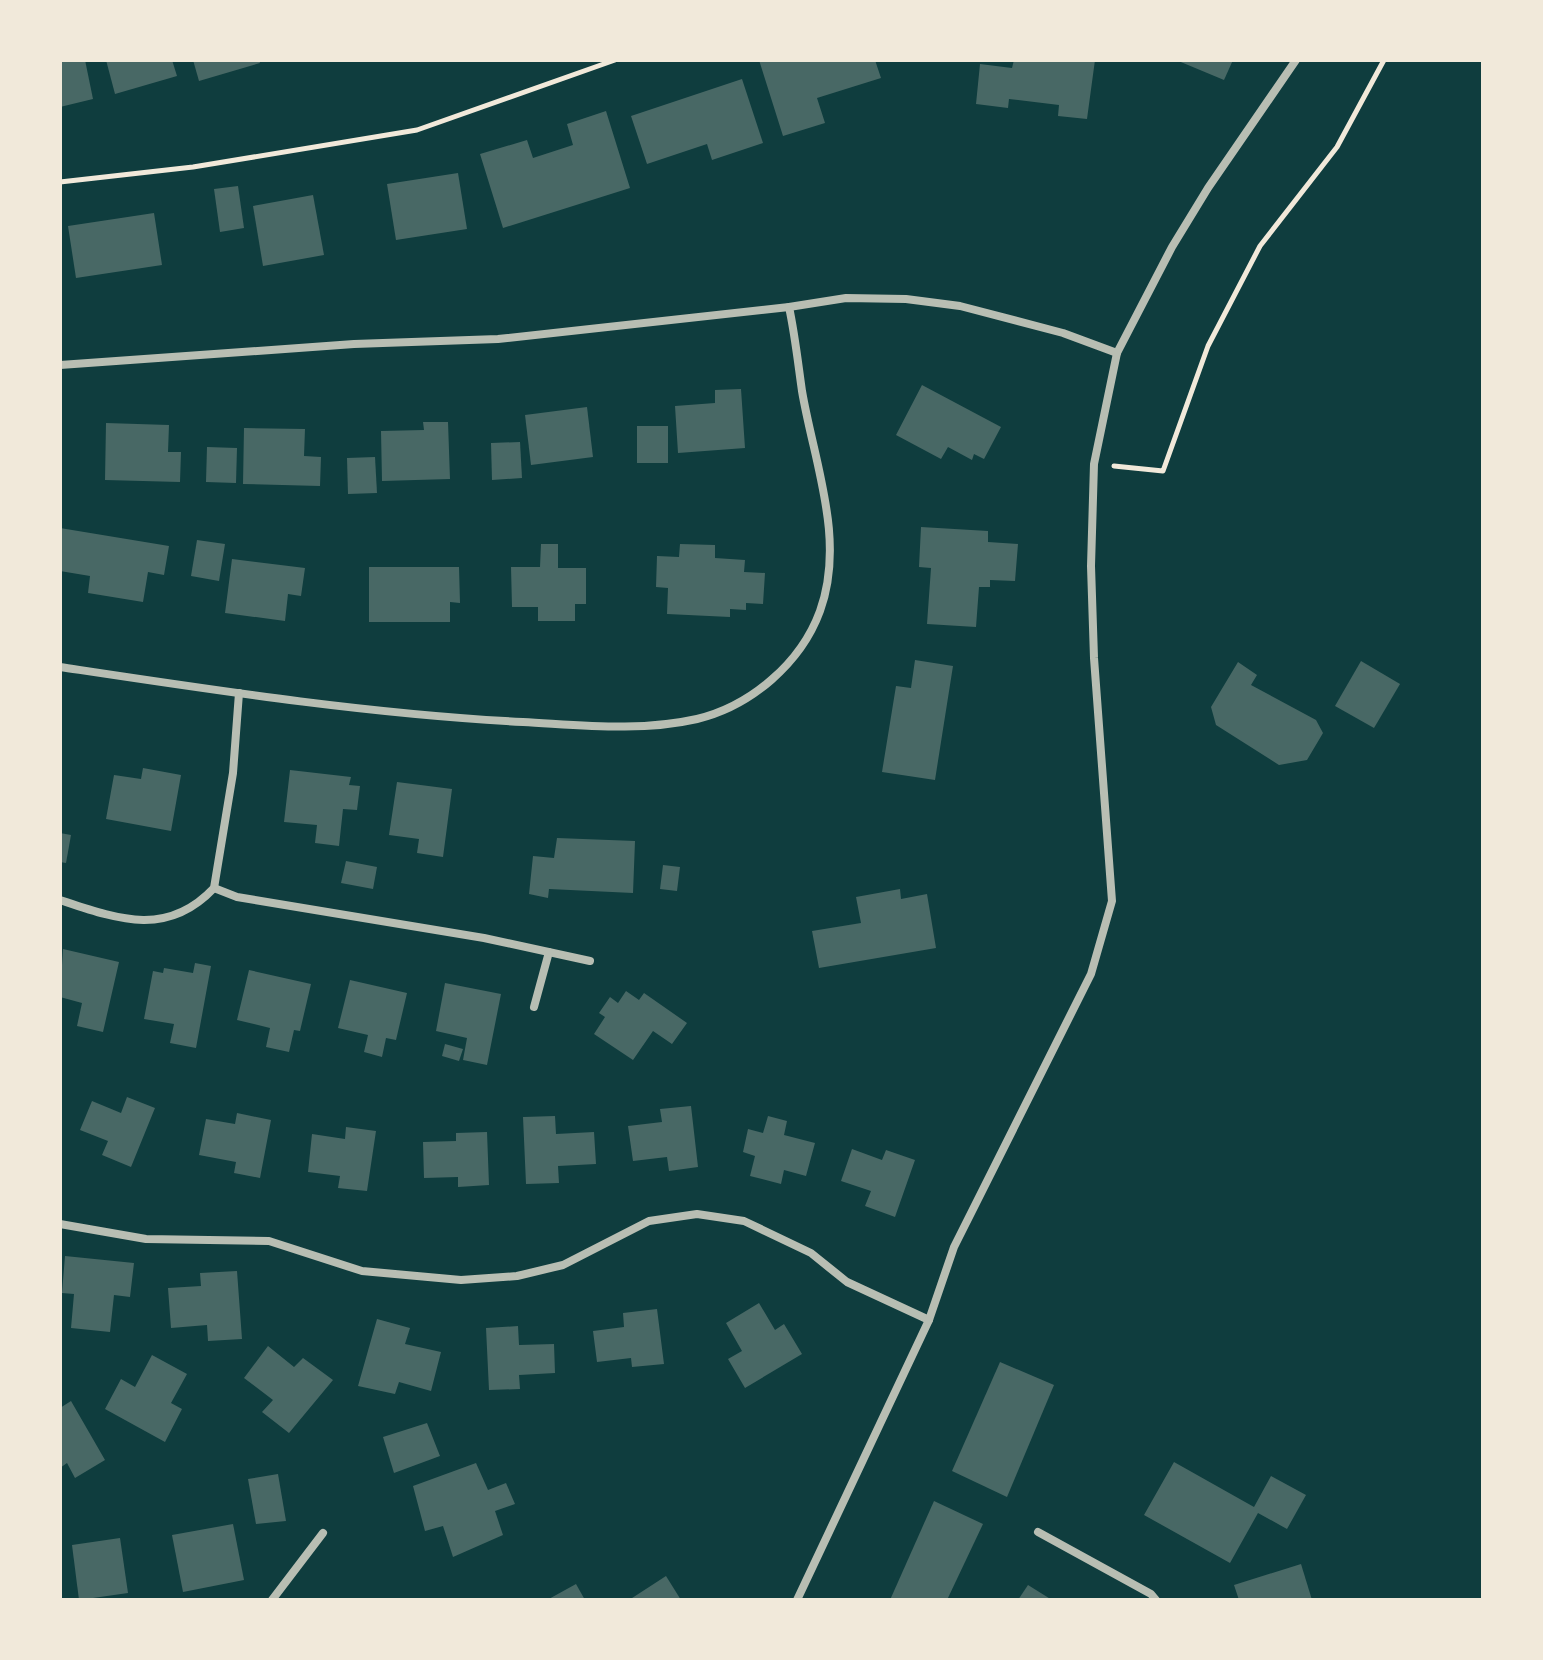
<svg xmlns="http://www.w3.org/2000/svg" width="1543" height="1660" viewBox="0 0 1543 1660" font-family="Roboto,sans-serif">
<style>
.building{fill:#486865}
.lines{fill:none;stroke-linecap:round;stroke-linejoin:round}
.path{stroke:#f1e9da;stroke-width:5}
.minor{stroke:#b8beb3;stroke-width:8}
</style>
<rect width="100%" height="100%" fill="#0f3d3e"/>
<!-- building -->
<g class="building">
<path d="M 60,60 L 85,60 L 93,99 L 60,107 Z"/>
<path d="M 106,60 L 172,60 L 177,76 L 115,94 Z"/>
<path d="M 193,60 L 259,60 L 260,63 L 199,81 Z"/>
<path d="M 759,60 L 875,60 L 881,78 L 817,98 L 825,123 L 783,136 Z"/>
<path d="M 1014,60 L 1095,60 L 1087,119 L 1058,116 L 1059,105 L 1009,99 L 1008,108 L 976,104 L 980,64 L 1012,68 Z"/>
<path d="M 1176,60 L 1233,60 L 1224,80 Z"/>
<path d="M 742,79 L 763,143 L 712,160 L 707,144 L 647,164 L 631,116 Z"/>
<path d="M 606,111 L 630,188 L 503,228 L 480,154 L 527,140 L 533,158 L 573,145 L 567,124 Z"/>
<path d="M 458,173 L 467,229 L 396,240 L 387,184 Z"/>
<path d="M 238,186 L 244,228 L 220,232 L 214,189 Z"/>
<path d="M 313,195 L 324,255 L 263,266 L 253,206 Z"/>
<path d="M 154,213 L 162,265 L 76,278 L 68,226 Z"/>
<path d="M 922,385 L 1001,427 L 984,459 L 974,454 L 972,460 L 948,447 L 941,459 L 896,435 Z"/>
<path d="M 741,389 L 745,448 L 678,453 L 675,406 L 715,403 L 715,390 Z"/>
<path d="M 587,407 L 593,457 L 531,465 L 525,415 Z"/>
<path d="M 423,422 L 448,422 L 450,479 L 382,481 L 381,431 L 424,430 Z"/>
<path d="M 106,423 L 169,425 L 168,452 L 181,452 L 180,482 L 105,480 Z"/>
<rect x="637" y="426" width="31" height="37"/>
<path d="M 244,428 L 305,429 L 304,456 L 321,457 L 320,486 L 243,484 Z"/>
<path d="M 520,442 L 522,478 L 492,480 L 491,443 Z"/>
<path d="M 207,447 L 237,448 L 236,483 L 206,482 Z"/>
<path d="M 375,457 L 377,493 L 348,494 L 347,458 Z"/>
<path d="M 921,527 L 988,531 L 988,542 L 1018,544 L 1015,581 L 990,580 L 990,587 L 979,587 L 976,627 L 927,624 L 931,568 L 919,567 Z"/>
<path d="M 60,528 L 169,546 L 164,575 L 148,572 L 143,602 L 88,593 L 90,576 L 60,571 Z"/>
<path d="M 197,540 L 225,544 L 219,581 L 191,576 Z"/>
<path d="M 541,544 L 558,544 L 558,568 L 586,568 L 586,604 L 575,604 L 575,621 L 538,621 L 538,607 L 512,607 L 511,567 L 540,567 Z"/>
<path d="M 680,544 L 715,545 L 715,558 L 745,560 L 744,572 L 765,573 L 763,604 L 746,603 L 746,610 L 730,609 L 730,617 L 667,614 L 668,588 L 656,587 L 657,556 L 679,557 Z"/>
<path d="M 232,559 L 305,568 L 301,596 L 288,594 L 285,621 L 225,613 Z"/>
<path d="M 369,567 L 459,567 L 460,603 L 450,602 L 450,622 L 369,622 Z"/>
<path d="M 915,660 L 953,666 L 935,780 L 882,772 L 896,686 L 911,688 Z"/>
<path d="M 1361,661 L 1400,684 L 1374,728 L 1335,706 Z"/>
<path d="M 1238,662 L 1257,675 L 1251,685 L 1316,720 L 1323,733 L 1307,760 L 1279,765 L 1216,725 L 1211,707 Z"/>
<path d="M 143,768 L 181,775 L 171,831 L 106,819 L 114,775 L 141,779 Z"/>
<path d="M 290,770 L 351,777 L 349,785 L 360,786 L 357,810 L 343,809 L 339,846 L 315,843 L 317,825 L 284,822 Z"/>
<path d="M 397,782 L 452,789 L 443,857 L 417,853 L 419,839 L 389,835 Z"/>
<path d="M 60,833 L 71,835 L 66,863 L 60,862 Z"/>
<path d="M 557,838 L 635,841 L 633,893 L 549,889 L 548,898 L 529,894 L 533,856 L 554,858 Z"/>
<path d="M 346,861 L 377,867 L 373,889 L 341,883 Z"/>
<path d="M 663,865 L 680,867 L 677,891 L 660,889 Z"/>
<path d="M 900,889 L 901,899 L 927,894 L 936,948 L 819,968 L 812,931 L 861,923 L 856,897 Z"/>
<path d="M 63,949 L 119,962 L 103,1032 L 77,1026 L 82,1003 L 60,997 Z"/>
<path d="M 195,963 L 211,966 L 196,1048 L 170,1043 L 174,1024 L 144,1019 L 153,971 L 163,973 L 164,968 L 193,973 Z"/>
<path d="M 249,970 L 311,984 L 300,1031 L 294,1030 L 289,1052 L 266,1047 L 270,1028 L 237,1020 Z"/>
<path d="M 350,980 L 407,993 L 396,1040 L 386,1038 L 382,1057 L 364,1052 L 368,1035 L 338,1028 Z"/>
<path d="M 445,983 L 501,994 L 487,1065 L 463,1060 L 467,1038 L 436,1031 Z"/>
<path d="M 626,991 L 639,1000 L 644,993 L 687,1023 L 672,1044 L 653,1031 L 633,1060 L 594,1034 L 605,1017 L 599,1013 L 610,997 L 618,1003 Z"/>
<path d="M 445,1044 L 463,1049 L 459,1061 L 442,1056 Z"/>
<path d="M 127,1097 L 155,1108 L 131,1167 L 102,1155 L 108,1141 L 80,1130 L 92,1101 L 121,1113 Z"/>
<path d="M 691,1106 L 698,1167 L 669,1171 L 667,1157 L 633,1161 L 628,1126 L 662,1122 L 660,1109 Z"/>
<path d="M 237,1113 L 271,1120 L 260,1178 L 234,1173 L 236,1162 L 199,1155 L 206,1119 L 235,1124 Z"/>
<path d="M 555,1116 L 556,1134 L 594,1132 L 596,1164 L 558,1166 L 559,1183 L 526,1184 L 523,1117 Z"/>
<path d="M 768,1116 L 787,1121 L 784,1135 L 815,1143 L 806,1176 L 784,1170 L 781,1184 L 750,1176 L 755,1156 L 743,1152 L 748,1129 L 763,1133 Z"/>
<path d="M 346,1127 L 376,1131 L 367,1191 L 338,1188 L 340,1176 L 308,1172 L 312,1134 L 345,1139 Z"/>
<path d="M 487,1132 L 489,1185 L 458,1187 L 458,1177 L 424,1178 L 423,1142 L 456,1141 L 456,1133 Z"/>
<path d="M 852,1149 L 882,1160 L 886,1150 L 915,1160 L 895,1217 L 865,1206 L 871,1191 L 841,1181 Z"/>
<path d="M 65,1256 L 134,1263 L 130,1297 L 114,1295 L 110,1332 L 71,1328 L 74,1294 L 62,1293 Z"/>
<path d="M 237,1271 L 242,1339 L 208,1341 L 207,1325 L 171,1328 L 168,1288 L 201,1286 L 200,1273 Z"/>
<path d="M 759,1303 L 775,1330 L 784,1324 L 802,1354 L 745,1388 L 728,1359 L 742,1351 L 726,1323 Z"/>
<path d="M 657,1309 L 664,1364 L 632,1367 L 631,1358 L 597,1362 L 593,1331 L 624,1327 L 623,1313 Z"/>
<path d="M 377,1319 L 410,1328 L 405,1344 L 441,1352 L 431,1391 L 399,1382 L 395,1394 L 358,1386 Z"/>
<path d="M 518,1326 L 519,1345 L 554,1344 L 555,1373 L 519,1375 L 520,1389 L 489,1390 L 486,1328 Z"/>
<path d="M 268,1346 L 294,1367 L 303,1358 L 333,1380 L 289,1433 L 262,1412 L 273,1400 L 244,1378 Z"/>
<path d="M 152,1355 L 187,1374 L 171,1403 L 182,1409 L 165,1442 L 105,1409 L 121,1379 L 135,1387 Z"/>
<path d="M 1000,1362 L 1054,1385 L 1007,1497 L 952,1471 Z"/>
<path d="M 71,1401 L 105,1460 L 75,1478 L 67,1463 L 60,1468 L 60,1408 Z"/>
<path d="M 427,1423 L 440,1456 L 394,1473 L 383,1437 Z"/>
<path d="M 1174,1462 L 1254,1507 L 1271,1476 L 1306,1495 L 1287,1529 L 1258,1513 L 1230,1563 L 1144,1515 Z"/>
<path d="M 476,1463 L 488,1490 L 506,1483 L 515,1504 L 495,1511 L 503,1535 L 453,1557 L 443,1526 L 425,1531 L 413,1486 Z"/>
<path d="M 278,1474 L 286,1521 L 256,1524 L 248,1479 Z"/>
<path d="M 934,1501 L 983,1524 L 947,1600 L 890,1600 Z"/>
<path d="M 233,1524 L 244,1580 L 183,1592 L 172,1535 Z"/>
<path d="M 120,1538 L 128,1593 L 79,1600 L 72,1545 Z"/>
<path d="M 1301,1564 L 1312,1600 L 1239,1600 L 1234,1585 Z"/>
<path d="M 666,1576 L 681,1600 L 629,1600 Z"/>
<path d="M 576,1584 L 585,1600 L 547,1600 Z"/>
<path d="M 1028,1585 L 1052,1600 L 1018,1600 Z"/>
</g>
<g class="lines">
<!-- path -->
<g class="path">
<path d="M 60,182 L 193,167 L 417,130 L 615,60"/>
<path d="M 1114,466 L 1163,471 L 1208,346 L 1260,246 L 1337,147 L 1384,60"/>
</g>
<!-- minor -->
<g class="minor">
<path d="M 60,365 L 354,344 L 498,339 L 789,307 L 846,298 L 906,299 L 960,306 L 1063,333 L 1117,353"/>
<path d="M 60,667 C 213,690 368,714 523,722 C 581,725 640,732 697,719 C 751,706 801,663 820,611 C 846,540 814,462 802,391 C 798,363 795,335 789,307"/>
<path d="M 214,888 L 237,897 L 484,938 L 590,961"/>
<path d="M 60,900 C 117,919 167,938 214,888 L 233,773 L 239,693"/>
<path d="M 534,1007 L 549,952"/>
<path d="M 60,1224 L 146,1239 L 269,1241 L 362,1271 L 461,1280 L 517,1276 L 563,1265 L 649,1221 L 697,1214 L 744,1221 L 811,1253 L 847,1282 L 929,1320"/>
<path d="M 1038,1532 L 1151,1594 L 1156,1600"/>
<path d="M 272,1600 L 323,1533"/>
<path d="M 797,1600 L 929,1320 L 954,1247 L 1091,974 L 1112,901 L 1094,658 L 1091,566 L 1094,464 L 1117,353 L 1172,247 L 1208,188 L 1296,60"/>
</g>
</g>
<!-- border -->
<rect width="1543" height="1660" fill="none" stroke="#f1e9da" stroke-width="124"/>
</svg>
